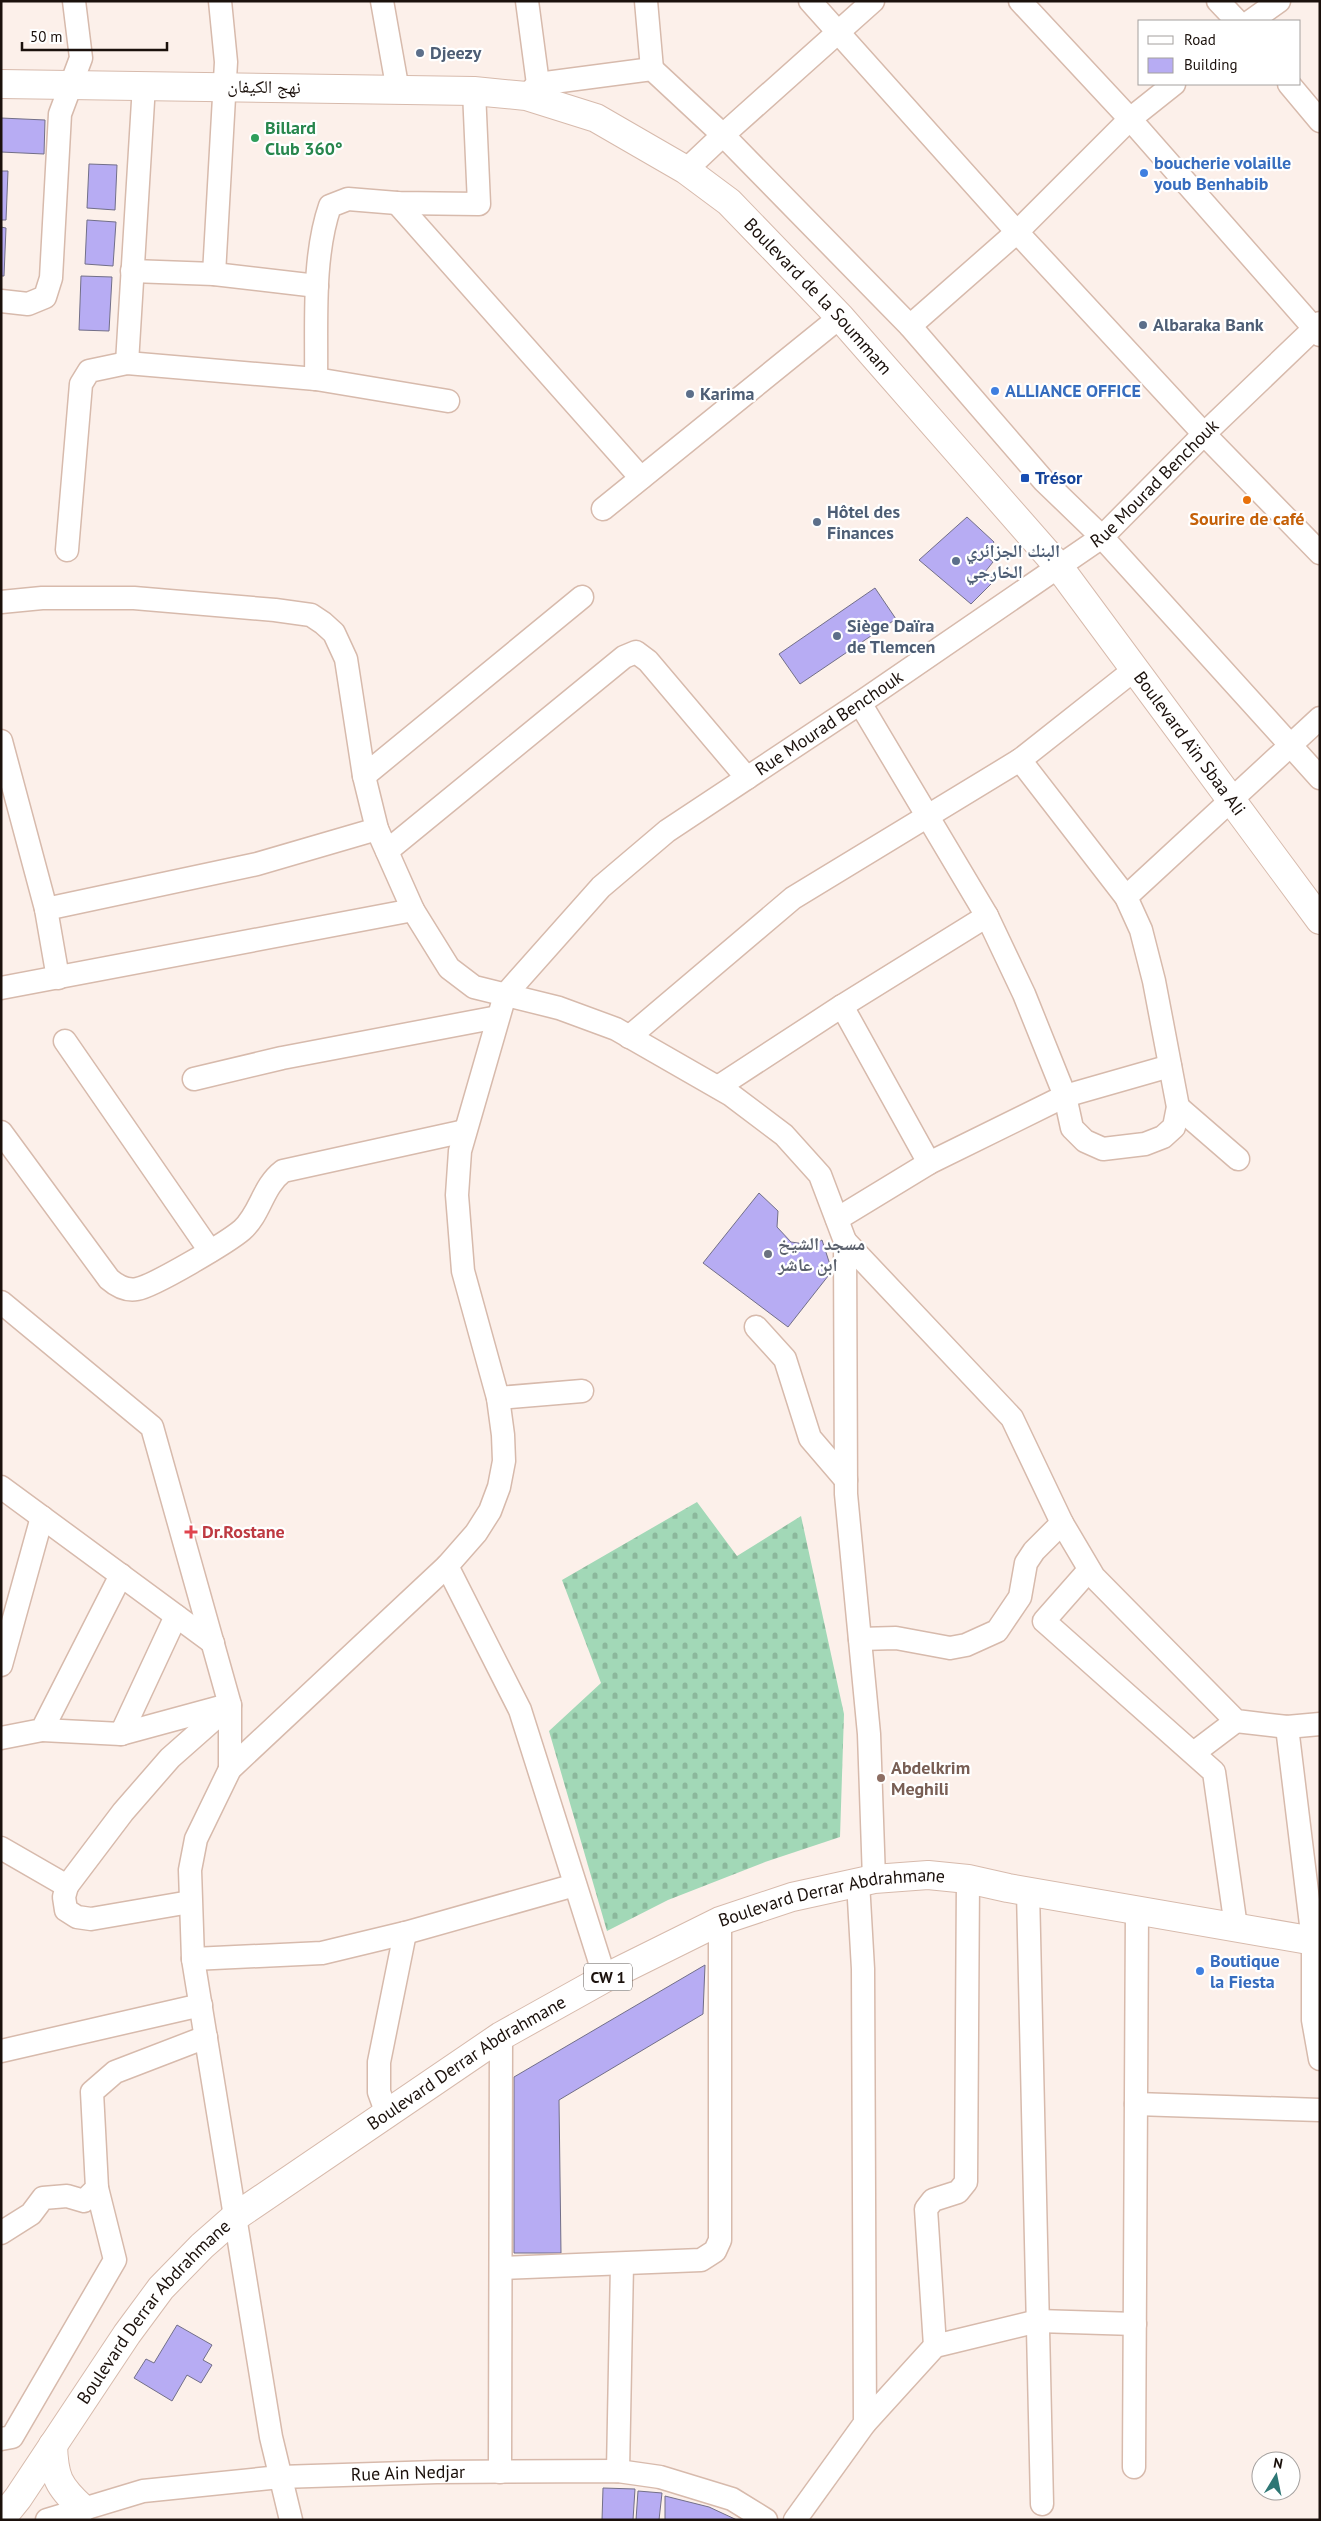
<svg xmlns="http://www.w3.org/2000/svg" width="1321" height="2521" viewBox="0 0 1321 2521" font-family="'PT Sans','Noto Naskh Arabic',sans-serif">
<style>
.cemetery{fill:url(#cemetery-stones)}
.building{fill:#b7acf3;stroke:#726f88}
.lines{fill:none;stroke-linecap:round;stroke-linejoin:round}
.minor-casing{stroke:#d7baac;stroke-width:25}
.secondary-casing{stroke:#d7baac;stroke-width:30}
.primary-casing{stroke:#d7baac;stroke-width:30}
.minor{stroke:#fff;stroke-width:22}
.secondary{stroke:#fff;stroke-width:28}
.primary{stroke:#fff;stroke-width:28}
.service-dot{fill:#5c6f8a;stroke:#fff;stroke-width:2}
.leisure-dot{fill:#2e9e5b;stroke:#fff;stroke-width:2}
.shop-dot{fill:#3f7fe0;stroke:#fff;stroke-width:2}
.transit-dot{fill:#1a4fb4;stroke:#fff;stroke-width:2}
.food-dot{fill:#e8710a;stroke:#fff;stroke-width:2}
.worship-dot{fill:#6b7280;stroke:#fff;stroke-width:2}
.health-dot{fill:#e0444e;stroke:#fff;stroke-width:2}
.education-dot{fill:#8d6e63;stroke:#fff;stroke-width:2}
.labels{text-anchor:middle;stroke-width:4.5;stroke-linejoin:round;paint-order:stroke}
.shield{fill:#fff;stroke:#5f5855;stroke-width:1}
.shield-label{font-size:16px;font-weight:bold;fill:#1b110c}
.service-label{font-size:18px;font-weight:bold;fill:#4e5e75;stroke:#fff;text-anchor:start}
.street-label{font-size:18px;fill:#1b110c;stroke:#fff}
.leisure-label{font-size:18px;font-weight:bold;fill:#27864d;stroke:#fff;text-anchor:start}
.shop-label{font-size:18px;font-weight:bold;fill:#366cbe;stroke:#fff;text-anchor:start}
.transit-label{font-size:18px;font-weight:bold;fill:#164399;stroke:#fff;text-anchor:start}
.food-label{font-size:18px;font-weight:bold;fill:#c56008;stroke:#fff}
.worship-label{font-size:18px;font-weight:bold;fill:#5b616d;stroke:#fff;text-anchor:start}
.health-label{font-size:18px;font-weight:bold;fill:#be3a42;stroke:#fff;text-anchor:start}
.education-label{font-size:18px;font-weight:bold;fill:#785e54;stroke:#fff;text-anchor:start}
</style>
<defs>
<pattern id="cemetery-stones" width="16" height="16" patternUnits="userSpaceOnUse" patternTransform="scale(1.25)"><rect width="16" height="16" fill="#a2d8b7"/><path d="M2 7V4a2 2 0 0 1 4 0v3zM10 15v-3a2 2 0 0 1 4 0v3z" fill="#8bb89c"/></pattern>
</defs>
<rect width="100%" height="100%" fill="#fcf0ea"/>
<!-- cemetery -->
<path class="cemetery" d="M 697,1502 L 737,1556 L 801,1516 L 844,1714 L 840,1837 L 765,1862 L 668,1900 L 607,1931 L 549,1731 L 601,1683 L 562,1580 Z"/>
<!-- building -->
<g class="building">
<path d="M 1,118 L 45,120 L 44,154 L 1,152 Z"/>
<path d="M 89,164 L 117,165 L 115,210 L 87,208 Z"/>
<path d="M 1,171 L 8,171 L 6,220 L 1,220 Z"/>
<path d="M 87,220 L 116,222 L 113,266 L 85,264 Z"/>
<path d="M 1,227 L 6,228 L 4,276 L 1,276 Z"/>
<path d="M 81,276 L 112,277 L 109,331 L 79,330 Z"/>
<path d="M 967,517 L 994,542 L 986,556 L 993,562 L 985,572 L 995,580 L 971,604 L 919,560 Z"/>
<path d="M 875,588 L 896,619 L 800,684 L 779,654 Z"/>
<path d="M 759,1193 L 778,1211 L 777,1227 L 791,1242 L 812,1245 L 822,1240 L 832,1271 L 788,1327 L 703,1263 Z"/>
<path d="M 705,1965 L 703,2014 L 559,2100 L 561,2253 L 514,2253 L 514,2077 Z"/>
<path d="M 177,2325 L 212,2345 L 203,2360 L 212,2365 L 201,2383 L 187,2375 L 172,2401 L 134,2378 L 146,2359 L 154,2363 Z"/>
<path d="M 603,2488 L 635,2489 L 633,2520 L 602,2520 Z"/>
<path d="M 638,2491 L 662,2493 L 659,2520 L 636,2520 Z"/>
<path d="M 665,2496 L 709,2507 L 737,2520 L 665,2520 Z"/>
</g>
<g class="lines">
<!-- minor casing -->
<g class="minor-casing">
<g id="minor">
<path d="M 382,1 L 398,91"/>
<path d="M 527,1 L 538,84"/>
<path d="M 646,1 L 652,69"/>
<path d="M 810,1 L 1017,232 L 1204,434 L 1320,553"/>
<path d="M 873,1 L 723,135 L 910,326 L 1044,481 L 1102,537 L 1320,778"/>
<path d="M 1020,1 L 1130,119 L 1320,335"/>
<path d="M 1218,1 L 1237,21"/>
<path d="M 1251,21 L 1279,1"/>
<path d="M 1289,84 L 1320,121"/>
<path d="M 526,96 L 538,84 L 652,69 L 723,135 L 686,170"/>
<path d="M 397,203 L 641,478"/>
<path d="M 132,271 L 214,274 L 317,286"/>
<path d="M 214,274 L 226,62 L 220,1"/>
<path d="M 1,301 L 28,304 L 45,297 L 51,278 L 60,114 L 81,58 L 74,1"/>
<path d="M 910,326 L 1017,232 L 1130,119 L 1174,84"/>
<path d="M 127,363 L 144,85"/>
<path d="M 316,379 C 317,325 312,258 330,206 L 348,199 L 397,203 L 479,204 L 474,91"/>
<path d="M 603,509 L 840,317"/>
<path d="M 67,550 L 81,384 L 89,371 L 127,363 L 316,379 L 448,401"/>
<path d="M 1,602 L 42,598 L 134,598 L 275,610 L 311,615 L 323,623 L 334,633 L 346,659 L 364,776 L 377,829 L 413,910 L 449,968 L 474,987 L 559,1008 L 616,1029 L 731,1095 L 784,1135 L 820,1175 L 845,1241 L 846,1494 L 869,1734 L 874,1879"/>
<path d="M 860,703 L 987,916 L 1024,994 L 1065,1096 L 1072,1128 L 1085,1141 L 1103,1149 L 1145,1144 L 1163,1137 L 1174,1127 L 1178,1107 L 1154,981 L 1141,930 L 1126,897 L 1020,760"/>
<path d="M 1,741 L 46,909 L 58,978"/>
<path d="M 364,776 L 582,597"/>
<path d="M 387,851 L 624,657 L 636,652 L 648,661 L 747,778"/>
<path d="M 1126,897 L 1320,718"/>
<path d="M 46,909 L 257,864 L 377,829"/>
<path d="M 1,988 L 413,910"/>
<path d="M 842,1006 L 929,1163"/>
<path d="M 629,1037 L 793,898 L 1020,760 L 1134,670"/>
<path d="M 65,1041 L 210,1251"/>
<path d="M 194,1079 L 282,1058 L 498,1017"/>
<path d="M 718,1087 L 842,1006 L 987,916"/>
<path d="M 1178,1107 L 1238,1159"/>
<path d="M 1,1132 L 109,1279 C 117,1286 126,1291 137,1289 C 154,1286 228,1242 242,1230 C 261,1213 262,1187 283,1171 L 465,1131"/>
<path d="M 837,1219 L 929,1163 L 1065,1096 L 1170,1066"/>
<path d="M 845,1241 L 1012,1418 L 1062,1523 L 1094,1577 L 1236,1721 L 1287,1727 L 1320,1724"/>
<path d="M 1,1302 L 152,1427 L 230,1705 L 230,1769"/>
<path d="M 756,1327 L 785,1359 L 810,1438 L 846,1480"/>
<path d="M 498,1398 L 582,1391"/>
<path d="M 1,1487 L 213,1643"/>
<path d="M 447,1566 L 520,1710 L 605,1978"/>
<path d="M 1089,1570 L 1044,1621 L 1214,1772 L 1236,1927"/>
<path d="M 860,1639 L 896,1638 L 950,1648 L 966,1645 L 997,1631 L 1020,1597 L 1026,1563 L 1034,1551 L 1062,1523"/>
<path d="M 1,1665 L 42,1517"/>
<path d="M 1287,1727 L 1313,1941 L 1313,2020 L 1320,2059"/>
<path d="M 42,1730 L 121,1734 L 176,1616"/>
<path d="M 121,1734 L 224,1706"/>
<path d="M 1,1738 L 42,1730 L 121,1575"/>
<path d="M 1195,1752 L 1236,1721"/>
<path d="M 1,1848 L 67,1886 L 123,1812 L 170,1758 L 230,1705"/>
<path d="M 67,1886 L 64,1897 L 66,1910 L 77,1917 L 91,1919 L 190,1902"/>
<path d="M 1028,1891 L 1042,2504"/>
<path d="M 193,1959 L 322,1953 L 405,1933 L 575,1885"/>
<path d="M 1,2051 L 201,2005"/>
<path d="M 1136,2104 L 1320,2110"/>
<path d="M 387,2114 L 379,2092 L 379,2062 L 405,1933"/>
<path d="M 1,2233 L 31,2214 L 43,2198 L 67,2196 L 84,2201 L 97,2188 L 92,2092 L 115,2072 L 206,2037"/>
<path d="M 501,2268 L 701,2260 L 715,2251 L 720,2240 L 720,1921"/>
<path d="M 935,2346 L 926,2209 L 933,2200 L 958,2192 L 966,2182 L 968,1879"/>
<path d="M 865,2423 L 935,2346 L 1038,2321 L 1135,2324"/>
<path d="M 1,2439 L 12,2437 L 115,2260 L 97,2188"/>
<path d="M 1134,2467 L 1137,1909"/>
<path d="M 618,2471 L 622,2264"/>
<path d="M 500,2472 L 501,2036"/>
<path id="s1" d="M 47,2520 L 143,2491 L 280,2477 L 437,2472 L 618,2471 L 660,2477 L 732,2499 L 766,2520"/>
<path id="s2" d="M 291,2520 L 271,2437 L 193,1959 L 190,1870 L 196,1839 L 230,1769 L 447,1566 L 476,1533 L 490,1511 L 499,1487 L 504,1461 L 503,1435 L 498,1398 L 463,1271 L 457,1195 L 460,1151 L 505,995 L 601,887 L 667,831 L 860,703 L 1102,537 L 1204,434 L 1320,323"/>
<path d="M 795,2520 L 865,2423 L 863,1969 L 858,1882"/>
</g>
</g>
<!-- secondary casing -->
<g class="secondary-casing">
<g id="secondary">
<path id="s3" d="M 1,84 L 474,91 L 526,96 L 596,118 L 686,170 L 729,202 L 840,317 L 1059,567 L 1320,920"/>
</g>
</g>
<!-- primary casing -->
<g class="primary-casing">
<g id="primary">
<path d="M 53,2445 C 54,2477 58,2486 82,2508"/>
<path id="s4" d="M 1,2519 L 18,2498 L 127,2334 L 161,2288 L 202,2246 L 235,2217 L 501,2036 L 605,1978 L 720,1921 L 792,1897 L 874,1879 L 928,1875 L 968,1879 L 1008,1888 L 1320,1942"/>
</g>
</g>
<!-- minor -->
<use href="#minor" class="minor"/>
<!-- secondary -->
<use href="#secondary" class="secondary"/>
<!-- primary -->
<use href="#primary" class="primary"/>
</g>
<!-- markers -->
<g class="service-dot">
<circle cx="420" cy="53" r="5"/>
<circle cx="1143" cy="325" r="5"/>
<circle cx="690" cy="394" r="5"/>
<circle cx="817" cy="522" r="5"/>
<circle cx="956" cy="561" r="5"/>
<circle cx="837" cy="636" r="5"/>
</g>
<circle class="leisure-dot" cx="255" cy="138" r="5"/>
<g class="shop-dot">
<circle cx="1144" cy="173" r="5"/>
<circle cx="995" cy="391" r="5"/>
<circle cx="1200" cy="1971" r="5"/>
</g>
<rect class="transit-dot" x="1020" y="473" width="10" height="10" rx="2.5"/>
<circle class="food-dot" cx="1247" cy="500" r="5"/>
<circle class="worship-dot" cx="768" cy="1254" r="5"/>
<path class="health-dot" d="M188.5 1524.5h5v5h5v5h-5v5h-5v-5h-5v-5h5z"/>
<circle class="education-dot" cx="881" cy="1778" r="5"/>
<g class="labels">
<!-- shield labels -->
<rect class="shield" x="584" y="1963.5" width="48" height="27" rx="4"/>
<g class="shield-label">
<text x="608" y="1983">CW 1</text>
</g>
<!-- service labels -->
<g class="service-label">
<text x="430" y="59">Djeezy</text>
<text x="1153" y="331">Albaraka Bank</text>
<text x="700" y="400">Karima</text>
<text x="827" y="518">Hôtel des<tspan x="827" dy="21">Finances</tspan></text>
<text x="966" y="557">البنك الجزائري<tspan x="966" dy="21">الخارجي</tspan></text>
<text x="847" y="632">Siège Daïra<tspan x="847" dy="21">de Tlemcen</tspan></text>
</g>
<!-- street labels -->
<g class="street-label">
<text transform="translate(264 87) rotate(1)" y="6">نهج الكيفان</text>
<text dy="6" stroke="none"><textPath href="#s3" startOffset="886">Boulevard de la Soummam</textPath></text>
<text dy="6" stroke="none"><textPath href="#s2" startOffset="2496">Rue Mourad Benchouk</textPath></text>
<text dy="6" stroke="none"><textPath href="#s2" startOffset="2091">Rue Mourad Benchouk</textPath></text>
<text dy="6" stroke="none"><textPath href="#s3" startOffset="1468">Boulevard Aïn Sbaa Ali</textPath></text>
<text dy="6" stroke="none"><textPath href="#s4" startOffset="1068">Boulevard Derrar Abdrahmane</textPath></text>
<text dy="6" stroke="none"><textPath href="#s4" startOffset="662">Boulevard Derrar Abdrahmane</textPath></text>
<text dy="6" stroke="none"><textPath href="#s4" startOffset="258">Boulevard Derrar Abdrahmane</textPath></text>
<text dy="6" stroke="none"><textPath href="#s1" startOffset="366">Rue Ain Nedjar</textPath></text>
</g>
<!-- leisure labels -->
<g class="leisure-label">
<text x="265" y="134">Billard<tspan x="265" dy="21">Club 360°</tspan></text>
</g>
<!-- shop labels -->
<g class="shop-label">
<text x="1154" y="169">boucherie volaille<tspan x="1154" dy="21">youb Benhabib</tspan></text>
<text x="1005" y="397">ALLIANCE OFFICE</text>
<text x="1210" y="1967">Boutique<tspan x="1210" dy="21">la Fiesta</tspan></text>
</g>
<!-- transit labels -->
<g class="transit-label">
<text x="1035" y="484">Trésor</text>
</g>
<!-- food labels -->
<g class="food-label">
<text x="1247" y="525">Sourire de café</text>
</g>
<!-- worship labels -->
<g class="worship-label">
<text x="778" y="1250">مسجد الشيخ<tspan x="778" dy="21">ابن عاشر</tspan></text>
</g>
<!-- health labels -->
<g class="health-label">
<text x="202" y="1538">Dr.Rostane</text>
</g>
<!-- education labels -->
<g class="education-label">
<text x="891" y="1774">Abdelkrim<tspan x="891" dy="21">Meghili</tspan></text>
</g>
</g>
<!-- border -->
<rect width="1321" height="2521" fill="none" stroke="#1b110c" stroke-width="5"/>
<!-- legend -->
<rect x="1138" y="20" width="162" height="65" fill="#ffffff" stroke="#a4a09e"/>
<rect x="1148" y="36" width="25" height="8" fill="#ffffff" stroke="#a4a09e"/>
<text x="1184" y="45" font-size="15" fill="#1b110c">Road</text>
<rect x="1148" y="58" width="25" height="15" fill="#b7acf3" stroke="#a4a09e"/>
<text x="1184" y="70" font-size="15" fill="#1b110c">Building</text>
<!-- north arrow -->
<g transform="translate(1276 2476) rotate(10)"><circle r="24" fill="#ffffff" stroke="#a4a09e"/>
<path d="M0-4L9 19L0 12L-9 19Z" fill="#2e7775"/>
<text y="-8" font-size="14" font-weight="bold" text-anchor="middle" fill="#1b110c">N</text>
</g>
<!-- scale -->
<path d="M22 42v8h145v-8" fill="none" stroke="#1b110c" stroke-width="2.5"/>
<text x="30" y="42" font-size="15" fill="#1b110c" stroke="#ffffff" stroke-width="4" paint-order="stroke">50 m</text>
</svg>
